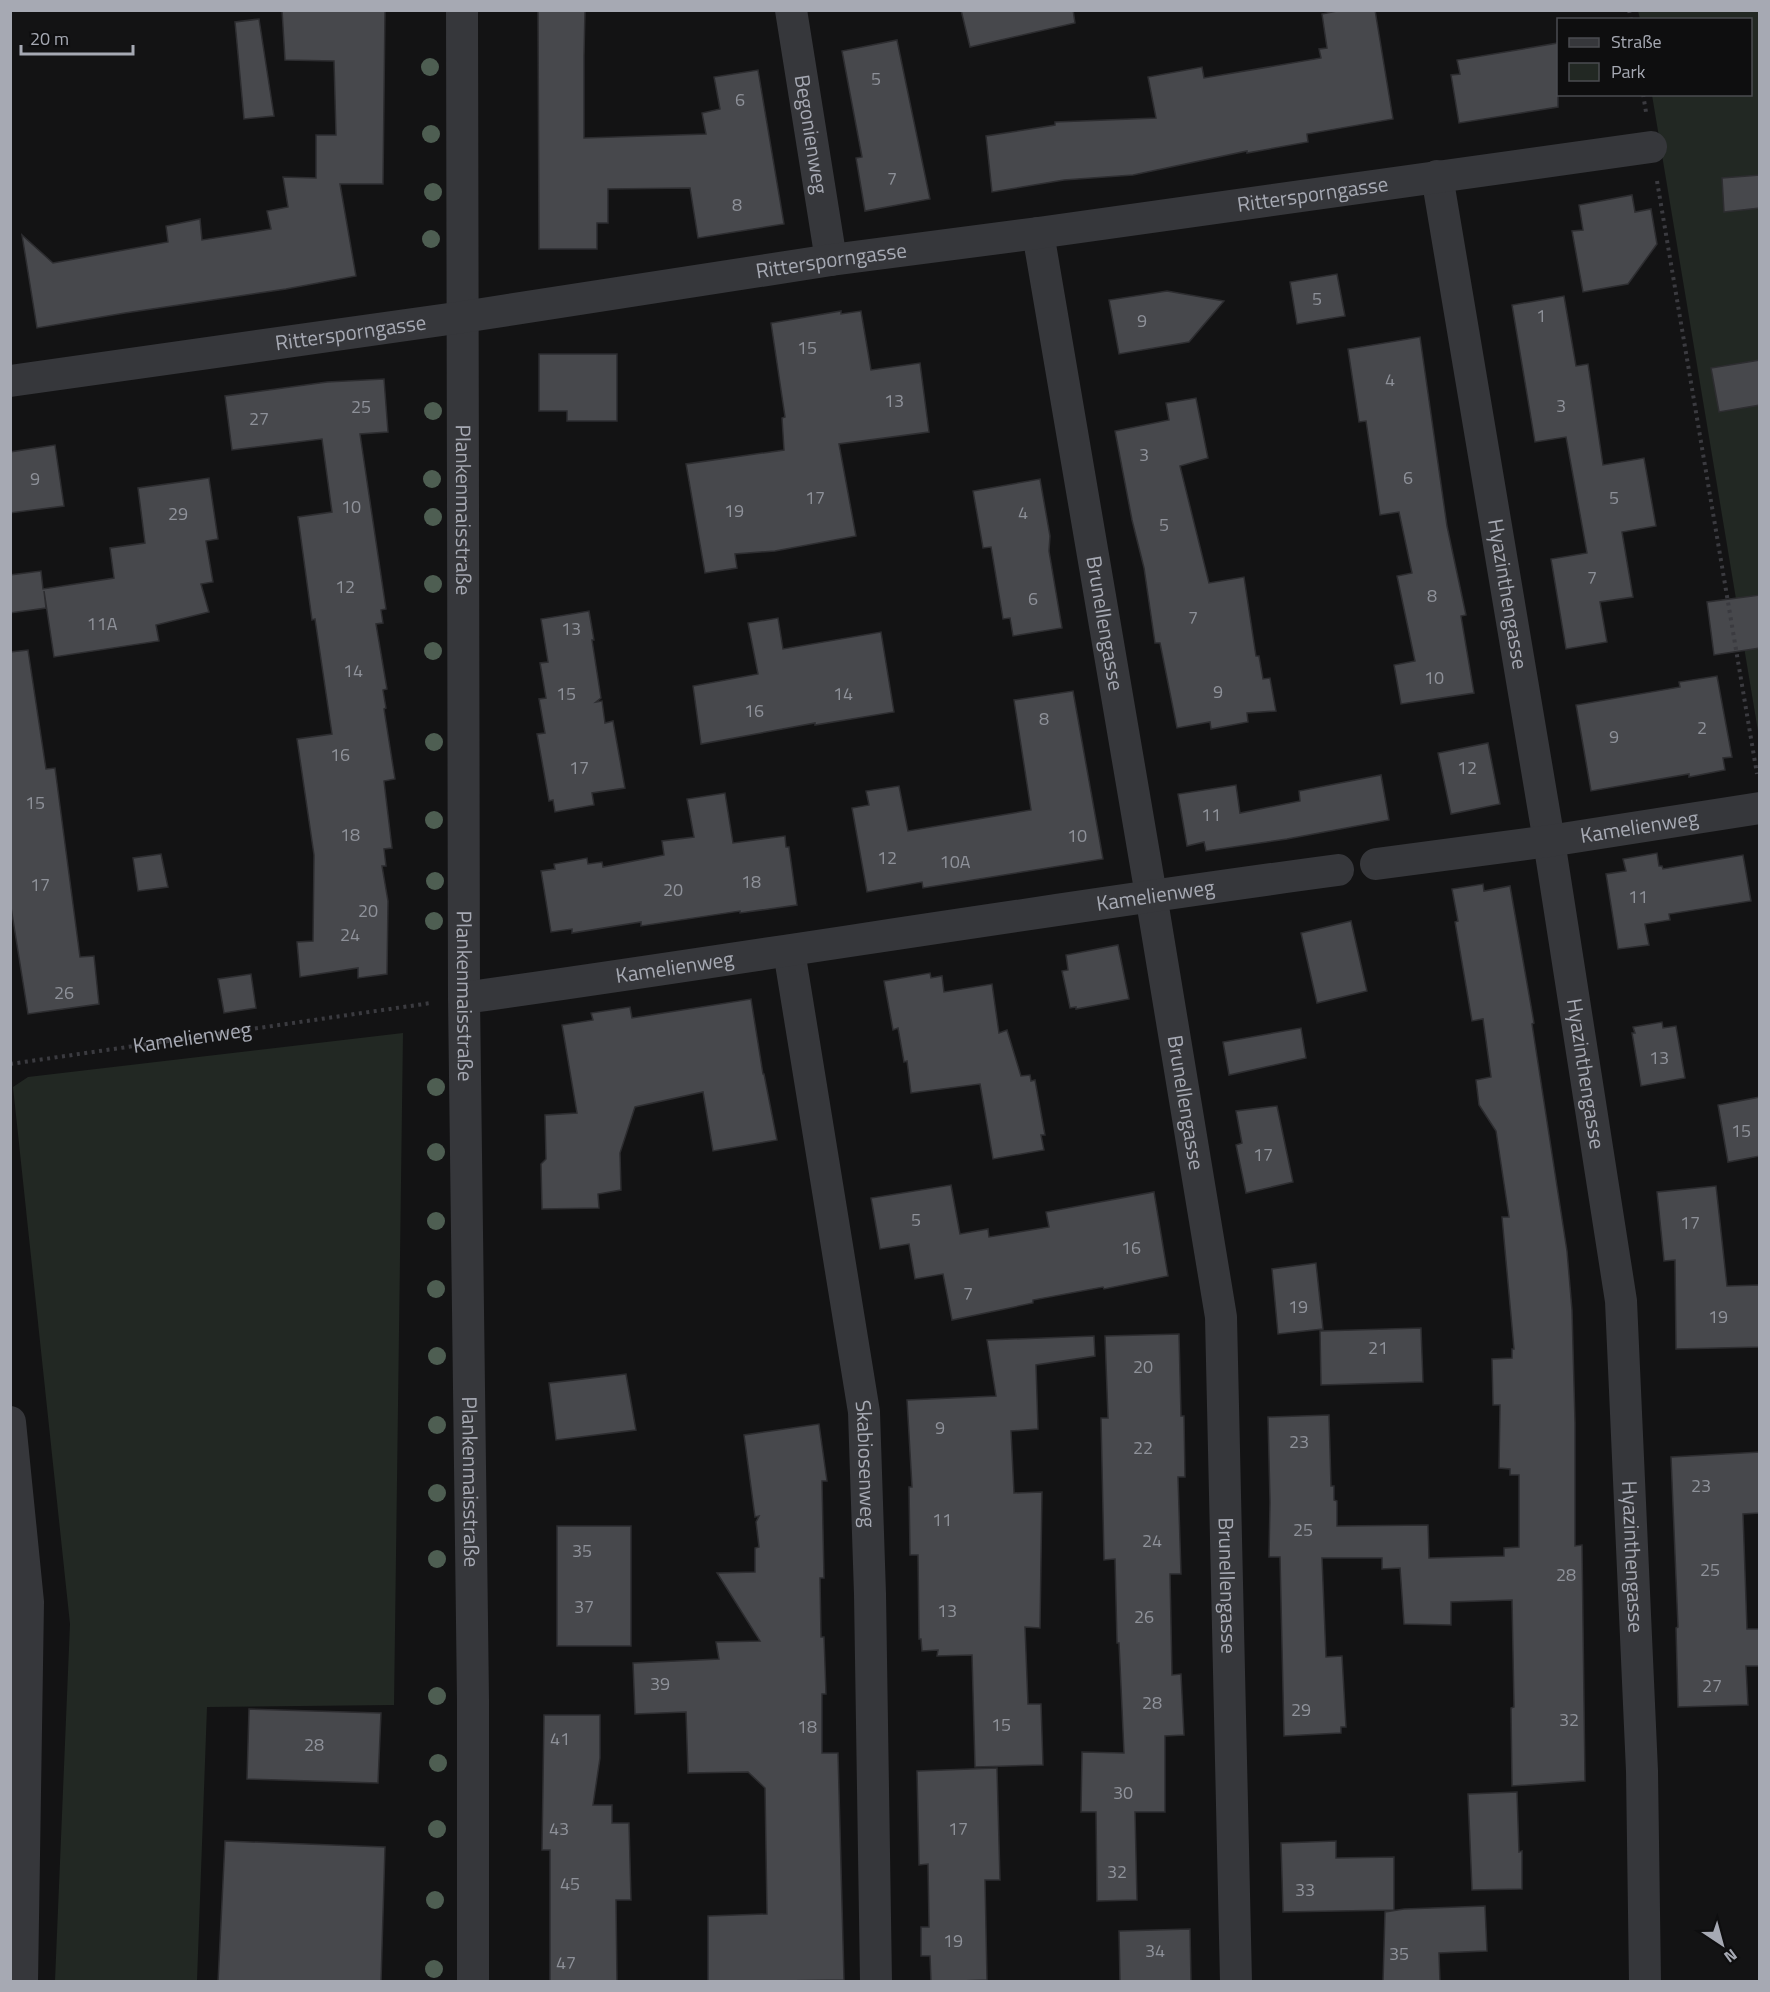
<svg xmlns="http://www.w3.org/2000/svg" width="1770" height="1992" viewBox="0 0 1770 1992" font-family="'Titillium Web',sans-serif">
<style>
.green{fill:#222823}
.building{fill:#47484c;stroke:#2d2d30;stroke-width:1.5}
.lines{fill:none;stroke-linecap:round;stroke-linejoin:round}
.path{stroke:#3b3b40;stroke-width:4;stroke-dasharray:3 4.5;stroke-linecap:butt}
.street{stroke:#36373b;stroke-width:32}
.tree{fill:#4e5e52}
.labels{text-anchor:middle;stroke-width:6;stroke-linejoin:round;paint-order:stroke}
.number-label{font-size:18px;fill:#8e9199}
.street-label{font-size:21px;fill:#a6a9b3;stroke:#0e0e0f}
</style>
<rect width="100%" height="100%" fill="#131314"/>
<!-- green -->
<g class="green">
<path d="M 1638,11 L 1759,11 L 1759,737 L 1652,95 L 1750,94 L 1750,20 L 1640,19 Z"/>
<path d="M 403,1033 L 394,1705 L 207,1707 L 197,1981 L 55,1981 L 70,1624 L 13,1087 L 28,1077 Z"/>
</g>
<!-- building -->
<g class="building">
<path d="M 282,10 L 385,10 L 383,184 L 340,184 L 356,276 L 286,289 L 125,313 L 37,328 L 22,235 L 53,263 L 168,242 L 166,226 L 200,219 L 202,240 L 271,229 L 267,211 L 288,207 L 283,177 L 316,178 L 316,135 L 336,135 L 334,61 L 285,60 Z"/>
<path d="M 538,10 L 585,10 L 584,56 L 584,138 L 706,134 L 702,113 L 720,109 L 714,77 L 758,70 L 784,224 L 698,238 L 690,188 L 608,189 L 608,223 L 597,223 L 597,249 L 539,249 Z"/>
<path d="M 961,10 L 1073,10 L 1075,23 L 970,47 Z"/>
<path d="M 1342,10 L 1375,10 L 1393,119 L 1307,134 L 1308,142 L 1247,153 L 1247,151 L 1133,175 L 1064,180 L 992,192 L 986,136 L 1055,125 L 1055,122 L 1156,118 L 1148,77 L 1202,67 L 1204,78 L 1321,58 L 1319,49 L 1327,48 L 1322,14 Z"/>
<path d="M 259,19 L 274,116 L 244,119 L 235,22 Z"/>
<path d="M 897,40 L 930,199 L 865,211 L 856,158 L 862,157 L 842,51 Z"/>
<path d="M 1558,43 L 1558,107 L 1459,123 L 1451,75 L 1460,74 L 1457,60 Z"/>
<path d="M 1760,175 L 1760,208 L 1724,212 L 1722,178 Z"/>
<path d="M 1632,195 L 1635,212 L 1651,209 L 1657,244 L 1628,284 L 1583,292 L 1572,231 L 1583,230 L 1579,205 Z"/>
<path d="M 1337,274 L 1345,316 L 1297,324 L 1290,282 Z"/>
<path d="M 1167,291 L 1224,301 L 1189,342 L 1119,354 L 1109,300 Z"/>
<path d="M 1564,296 L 1576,366 L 1588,364 L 1603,465 L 1644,458 L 1656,526 L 1622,532 L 1633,597 L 1600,602 L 1607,642 L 1566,649 L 1551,559 L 1587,553 L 1566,437 L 1535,442 L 1512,305 Z"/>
<path d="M 841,311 L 841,314 L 861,311 L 871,370 L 920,363 L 929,432 L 839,444 L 856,536 L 775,551 L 735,554 L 737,568 L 705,573 L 686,464 L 784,450 L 782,418 L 785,417 L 771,323 Z"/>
<path d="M 1420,337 L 1447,526 L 1466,615 L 1461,616 L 1474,693 L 1401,704 L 1394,665 L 1415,661 L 1397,576 L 1412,573 L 1399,512 L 1380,515 L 1366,421 L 1359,422 L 1348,349 Z"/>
<path d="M 539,354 L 617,354 L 617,421 L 567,421 L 567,411 L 539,411 Z"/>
<path d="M 1760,360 L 1760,405 L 1719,412 L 1711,368 Z"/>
<path d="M 384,379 L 388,432 L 360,434 L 386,609 L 381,610 L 383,623 L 376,624 L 387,689 L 383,690 L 386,708 L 384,709 L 395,779 L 384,781 L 392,848 L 384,849 L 386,866 L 382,866 L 388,901 L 387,974 L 358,978 L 358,968 L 300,977 L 297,942 L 313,941 L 314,855 L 297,739 L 332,734 L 315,619 L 312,620 L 298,517 L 332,512 L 322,439 L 232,450 L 225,396 L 327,382 Z"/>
<path d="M 1196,398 L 1208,458 L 1180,466 L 1209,583 L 1244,577 L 1256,656 L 1259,656 L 1263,679 L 1270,678 L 1276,711 L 1247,713 L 1248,722 L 1211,729 L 1210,722 L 1177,728 L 1160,643 L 1155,643 L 1144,568 L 1132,520 L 1115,431 L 1169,420 L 1166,403 Z"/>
<path d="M 55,445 L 64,506 L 10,513 L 10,452 Z"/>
<path d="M 209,478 L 218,539 L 206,541 L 213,582 L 201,584 L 209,612 L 156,625 L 159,641 L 54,657 L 44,591 L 46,608 L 10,613 L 10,575 L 41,571 L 43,589 L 114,578 L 110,548 L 145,543 L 138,488 Z"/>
<path d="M 1040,479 L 1050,536 L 1049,551 L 1062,628 L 1013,636 L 1010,618 L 1003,619 L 991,547 L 983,548 L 973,491 Z"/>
<path d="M 1760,595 L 1760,648 L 1714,655 L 1707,602 Z"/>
<path d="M 589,611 L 594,640 L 592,640 L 601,698 L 596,702 L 602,701 L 605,723 L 613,721 L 625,788 L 592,793 L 594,805 L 555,812 L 553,800 L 549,801 L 537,734 L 545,733 L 539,699 L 546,698 L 540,663 L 548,662 L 541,619 Z"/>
<path d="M 778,618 L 783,649 L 881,632 L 894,712 L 815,725 L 815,723 L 701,744 L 693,686 L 758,674 L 748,623 Z"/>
<path d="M 28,650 L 46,769 L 55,768 L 80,957 L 94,956 L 99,1004 L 28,1014 L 10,901 L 10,652 Z"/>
<path d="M 1717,676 L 1732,757 L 1723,758 L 1725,770 L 1689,777 L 1689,774 L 1591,791 L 1576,705 L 1680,687 L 1679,682 Z"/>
<path d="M 1073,691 L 1103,859 L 923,888 L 922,882 L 867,892 L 852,808 L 869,805 L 866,791 L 899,786 L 908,831 L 1031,810 L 1014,700 Z"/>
<path d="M 1488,743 L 1500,804 L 1451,814 L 1438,753 Z"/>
<path d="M 1381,775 L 1389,820 L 1287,839 L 1206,851 L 1204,842 L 1187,846 L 1178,794 L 1236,785 L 1240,813 L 1300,801 L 1299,791 Z"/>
<path d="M 725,793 L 733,843 L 785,836 L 786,847 L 789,847 L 797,905 L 740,913 L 740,911 L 641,926 L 641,922 L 572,933 L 572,929 L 551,932 L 541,871 L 555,869 L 554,864 L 587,858 L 588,864 L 602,862 L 603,867 L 664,855 L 662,841 L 694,837 L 687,799 Z"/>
<path d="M 1657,853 L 1659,866 L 1662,866 L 1663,869 L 1743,855 L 1751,901 L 1669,914 L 1670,920 L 1645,924 L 1649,945 L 1618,949 L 1606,874 L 1626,871 L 1623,859 Z"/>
<path d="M 161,854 L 168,887 L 138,891 L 133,858 Z"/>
<path d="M 1483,884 L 1484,891 L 1510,886 L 1534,1023 L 1532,1024 L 1567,1251 L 1572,1310 L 1575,1423 L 1575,1546 L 1582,1545 L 1585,1781 L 1512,1786 L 1511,1708 L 1514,1707 L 1512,1600 L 1451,1602 L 1451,1625 L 1404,1624 L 1400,1568 L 1382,1569 L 1382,1558 L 1322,1558 L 1326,1657 L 1342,1656 L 1346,1727 L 1341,1727 L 1341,1733 L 1284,1736 L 1280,1557 L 1269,1557 L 1270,1502 L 1268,1417 L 1329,1415 L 1331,1486 L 1334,1486 L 1334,1500 L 1337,1501 L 1337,1526 L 1428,1525 L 1429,1558 L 1504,1556 L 1504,1548 L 1519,1547 L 1519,1475 L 1510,1475 L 1510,1469 L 1499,1468 L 1500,1405 L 1493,1405 L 1492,1359 L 1512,1358 L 1512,1349 L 1514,1349 L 1502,1217 L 1509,1217 L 1496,1131 L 1479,1105 L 1476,1080 L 1491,1077 L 1483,1019 L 1472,1021 L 1455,922 L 1458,921 L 1452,889 Z"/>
<path d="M 1351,921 L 1367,991 L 1317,1003 L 1301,933 Z"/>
<path d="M 1118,945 L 1129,999 L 1076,1009 L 1076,1007 L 1070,1008 L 1062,971 L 1068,970 L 1066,955 Z"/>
<path d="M 930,973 L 931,978 L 942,976 L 944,992 L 992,984 L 999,1033 L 1007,1030 L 1021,1076 L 1030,1075 L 1031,1081 L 1035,1080 L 1045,1135 L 1041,1135 L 1044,1150 L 993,1159 L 980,1084 L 911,1093 L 907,1061 L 904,1062 L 898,1028 L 893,1030 L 884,981 Z"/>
<path d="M 251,974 L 256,1008 L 224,1013 L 218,979 Z"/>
<path d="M 751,999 L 763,1074 L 764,1074 L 777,1140 L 713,1151 L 703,1092 L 635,1107 L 620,1153 L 621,1190 L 598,1194 L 599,1208 L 542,1209 L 541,1164 L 546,1159 L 545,1115 L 577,1113 L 562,1025 L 593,1020 L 591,1013 L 630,1007 L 632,1018 Z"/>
<path d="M 1662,1022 L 1663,1028 L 1676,1026 L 1685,1078 L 1641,1086 L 1632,1033 L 1635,1033 L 1633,1027 Z"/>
<path d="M 1301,1028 L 1306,1058 L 1229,1075 L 1223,1042 Z"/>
<path d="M 1760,1097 L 1760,1156 L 1728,1162 L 1718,1105 Z"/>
<path d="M 1277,1106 L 1293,1182 L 1246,1193 L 1236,1145 L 1242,1143 L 1236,1111 Z"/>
<path d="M 951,1185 L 960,1234 L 988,1229 L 989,1237 L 1049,1227 L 1046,1212 L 1154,1192 L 1168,1276 L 1104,1289 L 1103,1287 L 1033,1300 L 1033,1303 L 952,1320 L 943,1274 L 915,1279 L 909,1244 L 880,1249 L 871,1198 Z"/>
<path d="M 1716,1186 L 1727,1286 L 1760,1285 L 1760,1347 L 1676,1349 L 1675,1260 L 1664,1261 L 1657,1192 Z"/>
<path d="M 1316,1263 L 1323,1329 L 1278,1334 L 1272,1269 Z"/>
<path d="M 1421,1328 L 1423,1382 L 1321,1385 L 1320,1331 Z"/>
<path d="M 1179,1334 L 1181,1416 L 1184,1416 L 1185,1477 L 1178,1477 L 1181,1574 L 1170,1574 L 1172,1675 L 1181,1674 L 1184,1735 L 1165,1736 L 1165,1812 L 1135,1812 L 1137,1900 L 1097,1901 L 1096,1812 L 1081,1812 L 1082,1752 L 1124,1753 L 1119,1643 L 1117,1643 L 1115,1559 L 1104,1560 L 1101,1418 L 1108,1418 L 1105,1336 Z"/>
<path d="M 1094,1336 L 1095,1356 L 1036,1365 L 1038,1429 L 1011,1431 L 1014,1493 L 1042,1492 L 1040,1628 L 1025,1627 L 1028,1704 L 1041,1704 L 1043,1765 L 975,1767 L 972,1655 L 937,1656 L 938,1650 L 922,1651 L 921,1639 L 919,1639 L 918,1555 L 910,1555 L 909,1487 L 912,1487 L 907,1400 L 996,1396 L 987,1340 Z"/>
<path d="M 626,1374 L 636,1430 L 556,1440 L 549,1383 Z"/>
<path d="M 819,1424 L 827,1481 L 822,1481 L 824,1578 L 820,1578 L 821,1637 L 824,1637 L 826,1694 L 822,1694 L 822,1753 L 838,1753 L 844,1980 L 708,1982 L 708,1916 L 767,1914 L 765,1788 L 748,1772 L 688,1773 L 686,1712 L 635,1714 L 633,1663 L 719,1659 L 716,1642 L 760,1641 L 717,1573 L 755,1572 L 755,1548 L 759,1547 L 756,1522 L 759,1516 L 755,1517 L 744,1435 Z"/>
<path d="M 1760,1452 L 1760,1513 L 1743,1514 L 1747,1629 L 1760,1629 L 1760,1666 L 1746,1666 L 1748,1705 L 1678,1707 L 1676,1628 L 1678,1627 L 1671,1457 Z"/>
<rect x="557" y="1526" width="74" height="120"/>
<path d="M 249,1709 L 381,1713 L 378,1783 L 247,1779 Z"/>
<path d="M 544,1715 L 600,1715 L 600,1758 L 593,1805 L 612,1805 L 612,1823 L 629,1823 L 631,1900 L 616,1900 L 617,1982 L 550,1982 L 550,1850 L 542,1850 Z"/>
<path d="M 997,1768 L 1000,1880 L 985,1880 L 987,1980 L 931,1982 L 930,1956 L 921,1956 L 921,1927 L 929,1927 L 928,1864 L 919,1865 L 917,1771 Z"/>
<path d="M 1517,1792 L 1519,1852 L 1522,1851 L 1522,1889 L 1472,1890 L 1468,1794 Z"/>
<path d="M 225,1841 L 385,1847 L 381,1982 L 218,1982 Z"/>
<path d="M 1336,1841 L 1336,1858 L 1394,1857 L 1394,1910 L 1283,1912 L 1281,1843 Z"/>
<path d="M 1485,1906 L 1487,1951 L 1439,1953 L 1440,1982 L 1383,1982 L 1385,1912 L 1404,1909 Z"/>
<path d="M 1190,1929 L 1191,1982 L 1120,1982 L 1119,1931 Z"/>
</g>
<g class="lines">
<!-- path -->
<g class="path">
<path d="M 1629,10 L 1631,20"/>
<path d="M 1643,94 L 1646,112"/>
<path d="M 1657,181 L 1757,774"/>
<path id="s1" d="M 10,1064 L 431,1003"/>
</g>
<!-- street -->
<g class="street">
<path id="s2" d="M 462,10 L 464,998 L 473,1700 L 473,1982"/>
<path id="s3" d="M 791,10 L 831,260"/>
<path id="s4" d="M 1437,176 L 1549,841 L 1621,1301 L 1642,1771 L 1645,1982"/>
<path id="s5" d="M 1038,233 L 1151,895 L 1221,1317 L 1236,1982"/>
<path id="s6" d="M 10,381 L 463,317 L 831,260 L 1038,233 L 1651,147"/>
<path id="s7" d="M 1376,864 L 1549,841 L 1760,808"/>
<path id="s8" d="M 789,951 L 864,1412 L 870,1594 L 876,1982"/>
<path id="s9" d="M 464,998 C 756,957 1046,909 1338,870"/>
<path d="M 10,1422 L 28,1602 L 22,1982"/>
</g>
</g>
<!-- trees -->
<g class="tree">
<circle cx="430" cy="67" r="9"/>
<circle cx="431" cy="134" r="9"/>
<circle cx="433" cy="192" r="9"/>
<circle cx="431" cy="239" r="9"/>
<circle cx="433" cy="411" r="9"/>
<circle cx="432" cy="479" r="9"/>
<circle cx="433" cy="517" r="9"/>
<circle cx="433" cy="584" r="9"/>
<circle cx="433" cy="651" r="9"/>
<circle cx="434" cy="742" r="9"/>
<circle cx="434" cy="820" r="9"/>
<circle cx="435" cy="881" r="9"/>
<circle cx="434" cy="921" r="9"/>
<circle cx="436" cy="1087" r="9"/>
<circle cx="436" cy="1152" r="9"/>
<circle cx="436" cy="1221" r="9"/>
<circle cx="436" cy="1289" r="9"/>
<circle cx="437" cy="1356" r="9"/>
<circle cx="437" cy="1425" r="9"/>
<circle cx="437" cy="1493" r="9"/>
<circle cx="437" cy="1559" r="9"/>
<circle cx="437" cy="1696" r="9"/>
<circle cx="438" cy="1763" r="9"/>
<circle cx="437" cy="1829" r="9"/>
<circle cx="435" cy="1900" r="9"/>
<circle cx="434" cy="1969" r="9"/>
</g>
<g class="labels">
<!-- number labels -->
<g class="number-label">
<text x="876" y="85">5</text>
<text x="740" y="106">6</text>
<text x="892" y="185">7</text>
<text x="737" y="211">8</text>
<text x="1317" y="305">5</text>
<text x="1541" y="322">1</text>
<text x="1142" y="327">9</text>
<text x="807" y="354">15</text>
<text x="1390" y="386">4</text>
<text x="894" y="407">13</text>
<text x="1561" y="412">3</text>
<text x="361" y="413">25</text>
<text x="259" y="425">27</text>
<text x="1144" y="461">3</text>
<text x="1408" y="484">6</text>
<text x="35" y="485">9</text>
<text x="815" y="504">17</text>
<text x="1614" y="504">5</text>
<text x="351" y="513">10</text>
<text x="734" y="517">19</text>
<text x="1023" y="519">4</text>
<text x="178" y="520">29</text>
<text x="1164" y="531">5</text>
<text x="1592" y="584">7</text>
<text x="345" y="593">12</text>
<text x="1432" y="602">8</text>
<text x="1033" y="605">6</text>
<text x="1193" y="624">7</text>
<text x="102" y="630">11A</text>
<text x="571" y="635">13</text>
<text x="353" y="677">14</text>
<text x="1434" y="684">10</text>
<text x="1218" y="698">9</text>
<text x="566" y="700">15</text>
<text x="843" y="700">14</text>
<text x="754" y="717">16</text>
<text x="1044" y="725">8</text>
<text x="1702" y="734">2</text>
<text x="1614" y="743">9</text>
<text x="340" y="761">16</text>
<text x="579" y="774">17</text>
<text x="1467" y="774">12</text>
<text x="35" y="809">15</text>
<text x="1211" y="821">11</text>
<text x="350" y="841">18</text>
<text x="1077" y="842">10</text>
<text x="887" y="864">12</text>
<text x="955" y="868">10A</text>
<text x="751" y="888">18</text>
<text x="40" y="891">17</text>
<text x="673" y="896">20</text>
<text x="1638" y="903">11</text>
<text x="368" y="917">20</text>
<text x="350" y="941">24</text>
<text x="64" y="999">26</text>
<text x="1659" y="1064">13</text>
<text x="1741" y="1137">15</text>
<text x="1263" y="1161">17</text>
<text x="916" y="1226">5</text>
<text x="1690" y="1229">17</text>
<text x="1131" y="1254">16</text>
<text x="968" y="1300">7</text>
<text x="1298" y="1313">19</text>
<text x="1718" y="1323">19</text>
<text x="1378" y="1354">21</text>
<text x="1143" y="1373">20</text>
<text x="940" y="1434">9</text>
<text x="1299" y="1448">23</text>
<text x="1143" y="1454">22</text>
<text x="1701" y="1492">23</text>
<text x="942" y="1526">11</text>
<text x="1303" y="1536">25</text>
<text x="1152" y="1547">24</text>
<text x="582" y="1557">35</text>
<text x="1710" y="1576">25</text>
<text x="1566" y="1581">28</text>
<text x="584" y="1613">37</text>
<text x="947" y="1617">13</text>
<text x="1144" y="1623">26</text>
<text x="660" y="1690">39</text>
<text x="1712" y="1692">27</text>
<text x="1152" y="1709">28</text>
<text x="1301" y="1716">29</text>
<text x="1569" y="1726">32</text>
<text x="1001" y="1731">15</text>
<text x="807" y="1733">18</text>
<text x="560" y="1745">41</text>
<text x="314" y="1751">28</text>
<text x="1123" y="1799">30</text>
<text x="559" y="1835">43</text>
<text x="958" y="1835">17</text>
<text x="1117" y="1878">32</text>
<text x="570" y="1890">45</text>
<text x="1305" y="1896">33</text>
<text x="953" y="1947">19</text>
<text x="1155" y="1957">34</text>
<text x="1399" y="1960">35</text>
<text x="566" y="1969">47</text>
</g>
<!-- street labels -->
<g class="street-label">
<text dy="7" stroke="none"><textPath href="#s3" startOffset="126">Begonienweg</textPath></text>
<text dy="7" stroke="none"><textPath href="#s6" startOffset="1316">Rittersporngasse</textPath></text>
<text dy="7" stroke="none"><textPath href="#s6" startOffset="830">Rittersporngasse</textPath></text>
<text dy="7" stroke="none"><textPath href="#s6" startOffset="344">Rittersporngasse</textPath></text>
<text dy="7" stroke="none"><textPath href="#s2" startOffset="500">Plankenmaisstraße</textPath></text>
<text dy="7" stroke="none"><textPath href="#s4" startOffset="424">Hyazinthengasse</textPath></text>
<text dy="7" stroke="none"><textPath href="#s5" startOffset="396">Brunellengasse</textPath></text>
<text dy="7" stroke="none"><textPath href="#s7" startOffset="266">Kamelienweg</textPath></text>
<text dy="7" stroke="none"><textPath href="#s9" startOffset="699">Kamelienweg</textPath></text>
<text dy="7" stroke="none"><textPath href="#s9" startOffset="213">Kamelienweg</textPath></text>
<text dy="7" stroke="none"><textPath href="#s2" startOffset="986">Plankenmaisstraße</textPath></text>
<text dy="7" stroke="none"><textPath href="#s1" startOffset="184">Kamelienweg</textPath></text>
<text dy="7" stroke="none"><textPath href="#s4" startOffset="910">Hyazinthengasse</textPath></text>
<text dy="7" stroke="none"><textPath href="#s5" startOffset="882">Brunellengasse</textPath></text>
<text dy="7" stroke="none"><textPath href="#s8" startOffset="519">Skabiosenweg</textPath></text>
<text dy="7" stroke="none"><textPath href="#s2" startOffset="1472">Plankenmaisstraße</textPath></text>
<text dy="7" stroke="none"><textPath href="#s4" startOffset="1396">Hyazinthengasse</textPath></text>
<text dy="7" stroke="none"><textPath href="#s5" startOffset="1368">Brunellengasse</textPath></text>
</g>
</g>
<!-- border -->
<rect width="1770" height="1992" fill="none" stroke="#a6a9b3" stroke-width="24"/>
<!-- legend -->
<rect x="1557" y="18" width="195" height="78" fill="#0e0e0f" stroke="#4b4c51" stroke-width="1.5"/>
<rect x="1569" y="38" width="30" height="9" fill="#36373b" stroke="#4b4c51" stroke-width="1.5"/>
<text x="1611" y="48" font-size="18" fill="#a6a9b3">Straße</text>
<rect x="1569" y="63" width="30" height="18" fill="#222823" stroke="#4b4c51" stroke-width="1.5"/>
<text x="1611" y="78" font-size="18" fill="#a6a9b3">Park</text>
<!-- north arrow -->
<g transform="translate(1722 1944) rotate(144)" stroke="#0e0e0f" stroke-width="4.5" paint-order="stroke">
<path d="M0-4.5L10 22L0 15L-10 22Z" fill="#a6a9b3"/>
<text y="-9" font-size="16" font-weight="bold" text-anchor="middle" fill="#a6a9b3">N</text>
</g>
<!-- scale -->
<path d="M21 45v9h112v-9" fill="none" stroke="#a6a9b3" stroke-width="3"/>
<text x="30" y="45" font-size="18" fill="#a6a9b3" stroke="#0e0e0f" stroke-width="4.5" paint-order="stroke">20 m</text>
</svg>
